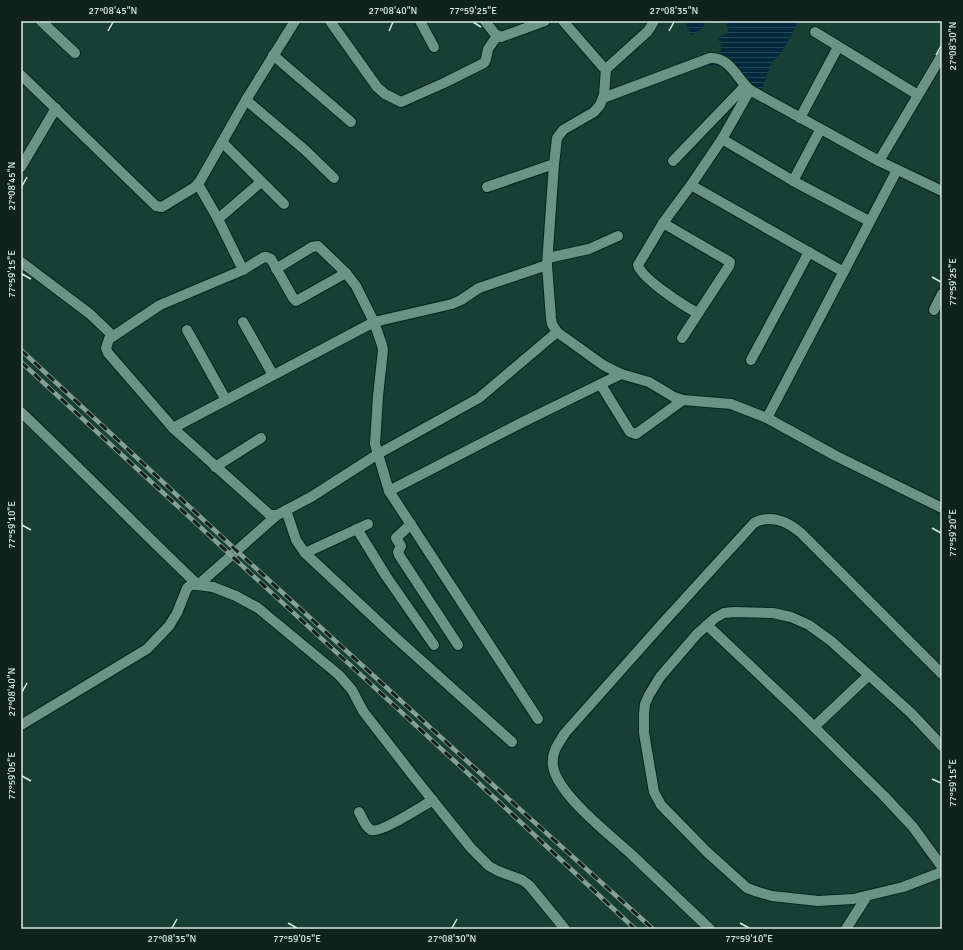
<svg xmlns="http://www.w3.org/2000/svg" width="963" height="950" viewBox="0 0 963 950" font-family="Signika,sans-serif">
<style>
.water{fill:url(#water-rules)}
.lines{fill:none;stroke-linecap:round;stroke-linejoin:round}
.minor-casing{stroke:#05241c;stroke-width:12}
.minor{stroke:#6b9486;stroke-width:10}
.rail-casing{stroke:#82a096;stroke-width:4.5}
.rail{stroke:#11221d;stroke-width:3;stroke-dasharray:9;stroke-linecap:butt}
.ticks{fill:none;stroke:#d6ebe3;stroke-width:1.5}
.neatline{fill:none;stroke:#d6ebe3;stroke-width:1.5}
.ticks-label{font-size:10px;text-anchor:middle;fill:#d6ebe3}
</style>
<defs>
<pattern id="water-rules" width="6" height="5" patternUnits="userSpaceOnUse"><rect width="6" height="5" fill="#002a3c"/><path d="M0 2.5h6" fill="none" stroke="#244958"/></pattern>
</defs>
<rect width="100%" height="100%" fill="#173f34"/>
<!-- water -->
<g class="water">
<path d="M 687,21 L 706,21 L 703,28 L 692,35 L 686,27 Z"/>
<path d="M 726,21 L 799,21 L 782,52 L 771,64 L 762,89 L 755,95 L 723,65 L 706,65 L 722,49 L 718,37 L 729,33 Z"/>
</g>
<g class="lines">
<!-- minor casing -->
<g class="minor-casing">
<g id="minor">
<path d="M 41,21 L 75,53"/>
<path d="M 330,21 L 377,87 L 385,94 L 401,102 L 444,83 L 484,63 L 486,59 L 488,49 L 497,36"/>
<path d="M 420,21 L 434,47"/>
<path d="M 485,21 L 495,34 L 501,37 L 545,21"/>
<path d="M 563,21 L 603,67 L 606,69 L 647,32 L 650,28 L 654,21"/>
<path d="M 815,32 L 918,95"/>
<path d="M 273,55 L 351,122"/>
<path d="M 606,69 L 604,95 L 600,105 L 594,112 L 563,130 L 557,138 L 554,164 L 547,265 L 551,318 L 552,324 L 557,332 L 603,365 L 621,374"/>
<path d="M 21,75 L 156,206 L 162,207 L 195,187 L 200,181 L 246,100 L 295,21"/>
<path d="M 603,98 L 710,58 C 729,56 738,80 750,90 L 879,161 L 942,191"/>
<path d="M 246,100 L 305,150 L 334,178"/>
<path d="M 800,118 L 838,47"/>
<path d="M 722,139 L 795,182 L 869,221"/>
<path d="M 222,142 L 284,204"/>
<path d="M 673,161 L 745,86"/>
<path d="M 879,161 L 942,55"/>
<path d="M 21,167 L 56,108"/>
<path d="M 793,181 L 820,130"/>
<path d="M 198,184 L 218,219 L 243,270"/>
<path d="M 691,185 L 842,271"/>
<path d="M 487,187 L 554,164"/>
<path d="M 218,219 L 261,182"/>
<path d="M 663,223 L 730,262 L 729,266 L 682,338"/>
<path d="M 548,258 L 589,249 L 618,236"/>
<path d="M 21,262 L 90,314 L 113,336"/>
<path d="M 276,269 L 312,247 L 318,246 L 346,273 L 356,286 L 374,322 L 382,345 L 383,350 L 378,396 L 375,444 L 389,491"/>
<path d="M 346,273 L 296,301 L 293,298 L 271,259 L 266,257 L 264,257 L 243,270 L 160,305 L 109,339 L 106,348 L 108,353 L 173,428 L 270,515 L 277,515 L 311,497 L 378,454 L 479,398 L 557,332"/>
<path d="M 934,310 L 942,294"/>
<path d="M 698,313 C 685,307 641,278 638,265 L 663,223 L 691,185 L 722,139 L 750,90"/>
<path d="M 243,322 L 273,375"/>
<path d="M 187,330 L 226,400"/>
<path d="M 751,360 L 809,252"/>
<path d="M 601,385 L 630,432 L 636,434 L 683,400"/>
<path d="M 21,412 C 81,469 138,528 198,585 L 277,515"/>
<path d="M 767,418 L 897,170"/>
<path d="M 173,428 L 374,322 L 452,304 L 461,300 L 479,288 L 547,265"/>
<path d="M 215,467 L 261,438"/>
<path d="M 286,510 L 296,540 L 305,553 L 396,638 L 512,742"/>
<path d="M 411,524 L 396,538 L 401,546 L 398,552 L 399,555 L 458,645"/>
<path d="M 357,529 L 386,576 L 434,645"/>
<path d="M 305,553 L 368,524"/>
<path d="M 707,625 L 799,712 L 884,796 L 913,827 L 942,867"/>
<path d="M 538,719 L 389,491 L 521,423 L 621,374 L 649,382 L 674,397 L 683,400 L 731,404 L 767,418 L 836,456 L 942,508"/>
<path d="M 21,725 L 147,649 L 169,626 L 177,613 L 187,588 L 191,585 L 198,585 L 213,587 L 236,596 L 258,608 L 339,675 L 352,690 L 363,711 L 414,777 L 471,848 L 489,866 L 498,871 L 522,880 L 529,885 L 565,929"/>
<path d="M 814,727 L 869,675"/>
<path d="M 942,746 L 911,713 L 831,641 L 809,625 L 791,617 L 773,613 L 734,612 L 724,613 L 715,618 L 697,634 L 660,677 L 649,695 L 645,704 L 644,714 L 644,733 L 654,792 L 661,805 L 707,852 L 747,888 L 758,892 L 772,896 L 818,901 L 853,899 L 903,887 L 942,872"/>
<path d="M 359,812 C 362,817 365,827 371,830 C 380,834 422,806 433,800"/>
<path d="M 710,929 C 684,904 657,879 631,854 C 610,835 557,794 553,766 C 551,753 558,744 565,733 L 661,625 L 754,523 C 771,514 787,521 801,533 L 942,674"/>
<path d="M 846,929 L 867,896"/>
</g>
</g>
<!-- minor -->
<use href="#minor" class="minor"/>
<!-- rail casing -->
<g class="rail-casing">
<g id="rail">
<path d="M 21,350 L 238,552 L 503,794 L 653,929"/>
<path d="M 21,362 L 499,802 L 635,929"/>
</g>
</g>
<!-- rail -->
<use href="#rail" class="rail"/>
</g>
<!-- ticks -->
<path class="ticks" d="M 473,22 L 481,27M 108,31 L 113,22M 389,31 L 393,22M 669,31 L 674,22M 936,55 L 941,46M 22,186 L 27,177M 22,274 L 31,279M 932,277 L 941,282M 22,525 L 31,530M 932,528 L 941,533M 22,692 L 27,683M 22,776 L 31,781M 932,779 L 941,783M 288,923 L 297,928M 740,923 L 749,928M 172,928 L 177,919M 452,928 L 457,919"/>
<!-- border -->
<rect width="963" height="950" fill="none" stroke="#11221d" stroke-width="44"/>
<rect x="22" y="22" width="919" height="906" class="neatline"/>
<g class="ticks-label">
<text x="113" y="14">27°08'45"N</text>
<text x="393" y="14">27°08'40"N</text>
<text x="473" y="14">77°59'25"E</text>
<text x="674" y="14">27°08'35"N</text>
<text transform="translate(952 46) rotate(-90)" y="4">27°08'30"N</text>
<text transform="translate(11 186) rotate(-90)" y="4">27°08'45"N</text>
<text transform="translate(11 274) rotate(-90)" y="4">77°59'15"E</text>
<text transform="translate(952 282) rotate(-90)" y="4">77°59'25"E</text>
<text transform="translate(11 525) rotate(-90)" y="4">77°59'10"E</text>
<text transform="translate(952 533) rotate(-90)" y="4">77°59'20"E</text>
<text transform="translate(11 692) rotate(-90)" y="4">27°08'40"N</text>
<text transform="translate(11 776) rotate(-90)" y="4">77°59'05"E</text>
<text transform="translate(952 783) rotate(-90)" y="4">77°59'15"E</text>
<text x="172" y="942">27°08'35"N</text>
<text x="297" y="942">77°59'05"E</text>
<text x="452" y="942">27°08'30"N</text>
<text x="749" y="942">77°59'10"E</text>
</g>
</svg>
